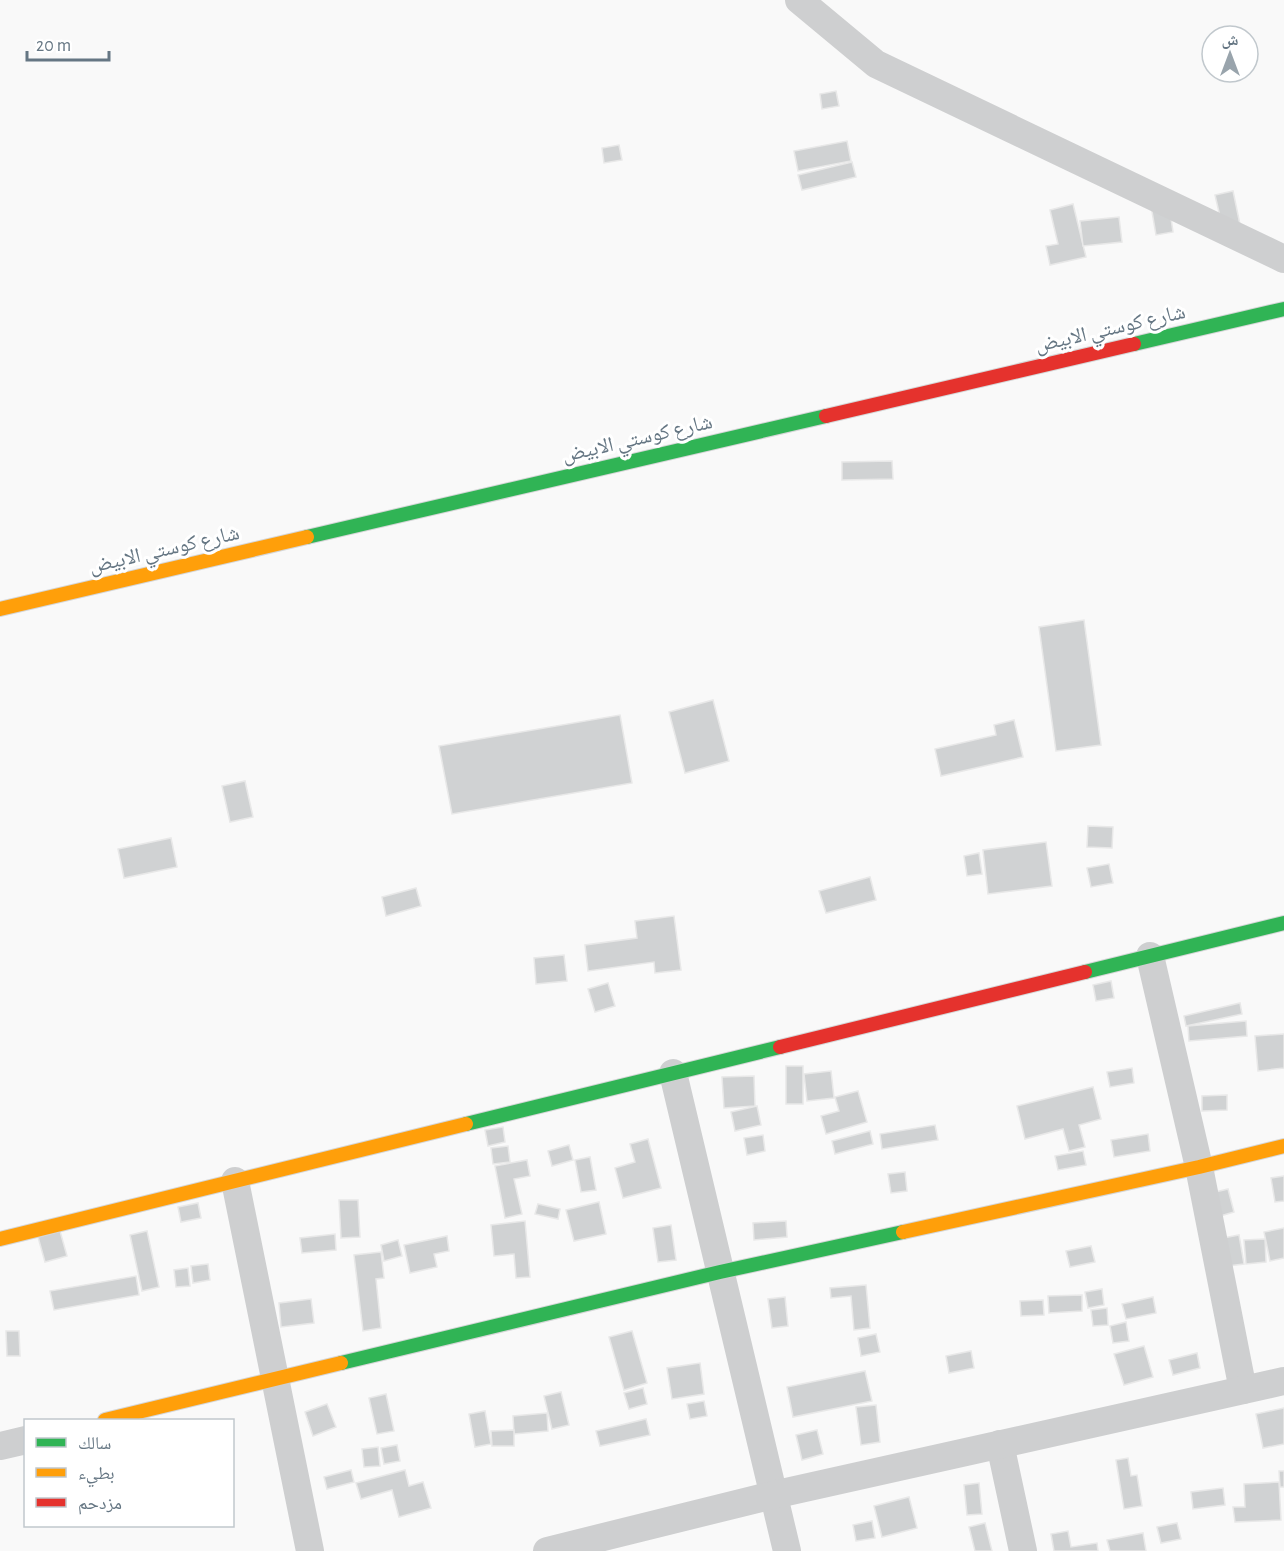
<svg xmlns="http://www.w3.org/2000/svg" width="1284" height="1551" viewBox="0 0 1284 1551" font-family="'Alegreya Sans','Noto Naskh Arabic',sans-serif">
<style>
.building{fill:#d0d2d3;stroke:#e8e8e8;stroke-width:1.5}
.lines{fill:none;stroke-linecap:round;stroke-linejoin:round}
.fast-casing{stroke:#d5d6d7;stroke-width:16}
.slow-casing{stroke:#d5d6d7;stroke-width:16}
.jam-casing{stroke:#d5d6d7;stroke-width:16}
.street{stroke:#cecfd0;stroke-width:28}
.fast{stroke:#30b455;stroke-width:14}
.slow{stroke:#ff9f0a;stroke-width:14}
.jam{stroke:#e5322d;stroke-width:14}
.labels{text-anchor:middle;stroke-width:6;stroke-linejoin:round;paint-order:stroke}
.street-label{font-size:21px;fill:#657683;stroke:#fff}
</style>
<rect width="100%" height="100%" fill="#f9f9f9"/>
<!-- building -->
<g class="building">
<path d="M 836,91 L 839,106 L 822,109 L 820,94 Z"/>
<path d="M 847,141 L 851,161 L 798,171 L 794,151 Z"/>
<path d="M 619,145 L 622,160 L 604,163 L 602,148 Z"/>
<path d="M 852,162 L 856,177 L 802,190 L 798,175 Z"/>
<path d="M 1233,191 L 1242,234 L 1225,238 L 1215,195 Z"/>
<path d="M 1168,198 L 1173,232 L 1156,235 L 1150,200 Z"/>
<path d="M 1073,204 L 1086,257 L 1050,265 L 1046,246 L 1058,244 L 1050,210 Z"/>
<path d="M 1119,217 L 1122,242 L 1083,246 L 1080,221 Z"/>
<path d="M 892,461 L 893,479 L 842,480 L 842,462 Z"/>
<path d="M 1084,620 L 1101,745 L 1056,751 L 1039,627 Z"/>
<path d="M 713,700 L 729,761 L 685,773 L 669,712 Z"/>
<path d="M 620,715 L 632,783 L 452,814 L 439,746 Z"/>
<path d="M 1014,720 L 1023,757 L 941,776 L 935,749 L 996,735 L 994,725 Z"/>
<path d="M 245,781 L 253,817 L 230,822 L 222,786 Z"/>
<path d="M 1088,826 L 1113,827 L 1112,848 L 1087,847 Z"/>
<path d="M 171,838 L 177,867 L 124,878 L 118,849 Z"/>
<path d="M 1046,842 L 1052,886 L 988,894 L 983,850 Z"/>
<path d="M 979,853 L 982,874 L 967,876 L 964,856 Z"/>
<path d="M 1109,864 L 1113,883 L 1091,887 L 1087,868 Z"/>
<path d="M 870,877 L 876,900 L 826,913 L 819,891 Z"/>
<path d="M 416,888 L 421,906 L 386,916 L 382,897 Z"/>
<path d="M 674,916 L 681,970 L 655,973 L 654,962 L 588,971 L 585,945 L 637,938 L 635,921 Z"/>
<path d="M 564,955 L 567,981 L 536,984 L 534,958 Z"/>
<path d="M 1111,981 L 1114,998 L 1096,1001 L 1093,985 Z"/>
<path d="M 608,983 L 615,1006 L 595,1012 L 588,989 Z"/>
<path d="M 1240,1003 L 1242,1014 L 1186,1026 L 1184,1016 Z"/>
<path d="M 1246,1021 L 1247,1036 L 1189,1041 L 1188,1026 Z"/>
<path d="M 1284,1034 L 1284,1068 L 1258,1071 L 1255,1036 Z"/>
<rect x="786" y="1066" width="17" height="38"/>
<path d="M 1132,1068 L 1134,1083 L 1110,1087 L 1107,1072 Z"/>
<path d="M 831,1071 L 834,1098 L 807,1101 L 804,1074 Z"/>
<path d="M 754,1076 L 755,1106 L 724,1108 L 722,1077 Z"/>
<path d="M 1093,1087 L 1101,1119 L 1079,1125 L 1085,1147 L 1069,1151 L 1063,1129 L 1025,1139 L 1017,1106 Z"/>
<path d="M 858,1091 L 867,1122 L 826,1134 L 821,1116 L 839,1111 L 835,1097 Z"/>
<path d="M 1227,1095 L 1227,1110 L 1202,1111 L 1202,1096 Z"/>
<path d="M 757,1106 L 761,1125 L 735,1131 L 731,1112 Z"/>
<path d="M 935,1125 L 938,1140 L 882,1149 L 880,1134 Z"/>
<path d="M 503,1127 L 505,1142 L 488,1146 L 485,1130 Z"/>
<path d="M 870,1131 L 873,1144 L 835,1154 L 832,1141 Z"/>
<path d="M 1148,1134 L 1150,1151 L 1114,1157 L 1111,1140 Z"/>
<path d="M 763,1135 L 765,1151 L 747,1155 L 744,1138 Z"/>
<path d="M 648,1139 L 661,1188 L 623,1198 L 615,1168 L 635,1162 L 630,1144 Z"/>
<path d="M 569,1145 L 573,1160 L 552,1166 L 548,1151 Z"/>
<path d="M 508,1146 L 510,1162 L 493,1164 L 491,1148 Z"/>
<path d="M 1083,1151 L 1086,1165 L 1058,1170 L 1055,1156 Z"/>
<path d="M 590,1157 L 596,1190 L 581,1192 L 575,1160 Z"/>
<path d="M 527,1160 L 530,1176 L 514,1179 L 522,1214 L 505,1218 L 495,1166 Z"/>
<path d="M 905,1172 L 907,1191 L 891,1193 L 888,1174 Z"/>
<path d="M 1284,1176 L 1284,1201 L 1275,1202 L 1271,1178 Z"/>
<path d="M 1228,1189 L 1234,1212 L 1217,1217 L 1211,1193 Z"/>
<path d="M 339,1200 L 358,1200 L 360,1237 L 341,1238 Z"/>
<path d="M 599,1202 L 606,1234 L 574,1241 L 566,1210 Z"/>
<path d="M 198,1203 L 201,1218 L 181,1222 L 178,1207 Z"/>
<path d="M 538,1204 L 560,1209 L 558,1219 L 535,1214 Z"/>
<path d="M 525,1221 L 530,1277 L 516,1278 L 514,1254 L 494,1256 L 491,1225 Z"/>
<path d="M 786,1221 L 787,1237 L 754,1240 L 753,1223 Z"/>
<path d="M 671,1225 L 676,1260 L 658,1262 L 653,1228 Z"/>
<path d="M 1284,1228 L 1284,1258 L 1270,1261 L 1264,1232 Z"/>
<path d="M 60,1231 L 67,1256 L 45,1262 L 38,1237 Z"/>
<path d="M 147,1231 L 159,1287 L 142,1291 L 130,1235 Z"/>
<path d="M 335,1234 L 336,1250 L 302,1253 L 300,1238 Z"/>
<path d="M 1239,1235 L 1244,1264 L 1228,1266 L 1223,1238 Z"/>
<path d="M 447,1236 L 449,1251 L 434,1254 L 437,1267 L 410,1273 L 404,1245 Z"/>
<path d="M 1265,1239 L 1266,1262 L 1246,1264 L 1244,1240 Z"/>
<path d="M 398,1240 L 402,1256 L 384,1261 L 381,1245 Z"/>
<path d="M 1091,1246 L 1095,1262 L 1070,1267 L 1066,1251 Z"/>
<path d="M 381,1252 L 384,1278 L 376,1279 L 381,1328 L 363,1331 L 354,1255 Z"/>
<path d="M 208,1264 L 210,1280 L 193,1283 L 191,1266 Z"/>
<path d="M 188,1268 L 190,1286 L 176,1287 L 174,1270 Z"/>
<path d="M 136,1276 L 139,1295 L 54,1310 L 50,1291 Z"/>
<path d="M 866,1285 L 870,1328 L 854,1330 L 851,1296 L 831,1298 L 830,1288 Z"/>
<path d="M 1102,1289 L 1104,1305 L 1088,1308 L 1085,1292 Z"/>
<path d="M 1082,1295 L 1082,1311 L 1049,1313 L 1048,1296 Z"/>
<path d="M 785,1297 L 788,1326 L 772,1328 L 768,1299 Z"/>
<path d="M 1153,1297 L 1156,1313 L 1126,1319 L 1122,1304 Z"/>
<path d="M 311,1299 L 314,1323 L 281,1327 L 279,1303 Z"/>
<path d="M 1043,1300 L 1044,1315 L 1021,1316 L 1020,1301 Z"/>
<path d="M 1107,1308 L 1108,1325 L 1093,1326 L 1091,1310 Z"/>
<path d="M 1126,1322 L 1129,1341 L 1113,1343 L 1110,1326 Z"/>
<path d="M 6,1331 L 19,1331 L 20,1356 L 7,1356 Z"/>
<path d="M 632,1331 L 647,1383 L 624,1390 L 609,1337 Z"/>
<path d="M 876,1334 L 880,1352 L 861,1356 L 858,1338 Z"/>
<path d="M 1144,1346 L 1153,1377 L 1124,1385 L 1114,1354 Z"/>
<path d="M 971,1351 L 974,1368 L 949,1373 L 946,1356 Z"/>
<path d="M 1197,1353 L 1200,1368 L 1173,1375 L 1169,1360 Z"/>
<path d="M 700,1363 L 704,1394 L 672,1399 L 667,1368 Z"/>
<path d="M 865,1371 L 872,1401 L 793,1417 L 787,1387 Z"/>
<path d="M 643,1388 L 647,1404 L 629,1409 L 624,1393 Z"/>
<path d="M 561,1392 L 569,1425 L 552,1429 L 544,1396 Z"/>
<path d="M 386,1394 L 394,1431 L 377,1434 L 369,1398 Z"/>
<path d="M 704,1401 L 707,1416 L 690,1419 L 687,1404 Z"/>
<path d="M 327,1404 L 336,1427 L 313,1436 L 305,1412 Z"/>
<path d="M 876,1405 L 880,1442 L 861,1445 L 856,1407 Z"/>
<path d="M 1284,1408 L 1284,1444 L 1263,1448 L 1256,1414 Z"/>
<path d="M 485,1411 L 491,1444 L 475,1447 L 469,1414 Z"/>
<path d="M 547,1413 L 548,1431 L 514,1434 L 513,1416 Z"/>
<path d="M 646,1419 L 650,1435 L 600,1446 L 596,1431 Z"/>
<path d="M 514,1430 L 514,1446 L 492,1446 L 491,1431 Z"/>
<path d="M 817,1430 L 823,1454 L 802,1460 L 796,1435 Z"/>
<path d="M 397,1445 L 400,1461 L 384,1464 L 381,1448 Z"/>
<path d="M 378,1447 L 380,1466 L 364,1467 L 362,1449 Z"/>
<path d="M 1128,1458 L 1131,1476 L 1137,1475 L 1142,1506 L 1124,1509 L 1116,1460 Z"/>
<path d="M 351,1470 L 354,1482 L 327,1489 L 324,1477 Z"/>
<path d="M 405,1470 L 409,1486 L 423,1482 L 431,1508 L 399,1517 L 392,1490 L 361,1499 L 356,1483 Z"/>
<path d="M 1279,1471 L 1284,1471 L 1284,1487 L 1280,1487 Z"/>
<path d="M 1279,1482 L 1281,1520 L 1235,1522 L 1233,1507 L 1245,1507 L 1244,1484 Z"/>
<path d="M 979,1483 L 982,1514 L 967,1515 L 964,1485 Z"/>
<path d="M 1223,1488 L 1225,1505 L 1193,1509 L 1191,1492 Z"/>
<path d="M 909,1497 L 917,1528 L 882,1537 L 874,1506 Z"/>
<path d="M 872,1521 L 875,1538 L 856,1541 L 853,1525 Z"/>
<path d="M 985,1523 L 992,1551 L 975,1551 L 969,1527 Z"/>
<path d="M 1177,1523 L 1181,1539 L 1161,1543 L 1157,1527 Z"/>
<path d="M 1068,1531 L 1071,1547 L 1097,1543 L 1098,1551 L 1054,1551 L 1051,1534 Z"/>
<path d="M 1143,1533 L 1146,1551 L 1110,1551 L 1107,1540 Z"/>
</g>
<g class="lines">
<!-- fast casing -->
<g class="fast-casing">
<g id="fast">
<path d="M 1134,344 L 1284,309"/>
<path d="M 307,537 L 826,416"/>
<path d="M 1085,972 L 1284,923"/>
<path d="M 466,1124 L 780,1047"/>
<path d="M 341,1363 L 720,1272 L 903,1232"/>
</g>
</g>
<!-- slow casing -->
<g class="slow-casing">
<g id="slow">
<path d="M 0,609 L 307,537"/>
<path d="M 903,1232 L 1199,1167 L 1284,1146"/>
<path d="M 0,1239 L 466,1124"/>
<path d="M 105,1420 L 341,1363"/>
</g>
</g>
<!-- jam casing -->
<g class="jam-casing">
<g id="jam">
<path d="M 826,416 L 1134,344"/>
<path d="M 780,1047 L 1085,972"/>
</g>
</g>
<!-- street -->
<g class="street">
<path d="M 799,0 L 876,64 L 1284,259"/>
<path d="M 1150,956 L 1199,1167 L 1243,1390"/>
<path d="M 673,1073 L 787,1551"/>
<path d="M 235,1181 L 310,1551"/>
<path d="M 1000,1444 L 1023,1551"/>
<path d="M 0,1446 L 26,1440"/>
<path d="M 547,1551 L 773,1495 L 1284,1381"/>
</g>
<!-- fast -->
<use href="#fast" class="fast"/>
<!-- slow -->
<use href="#slow" class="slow"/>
<!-- jam -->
<use href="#jam" class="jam"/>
</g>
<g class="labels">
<!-- street labels -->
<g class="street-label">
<text transform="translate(1110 328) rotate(-13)" y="7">شارع كوستي الابيض</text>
<text transform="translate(637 438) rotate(-13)" y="7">شارع كوستي الابيض</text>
<text transform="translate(164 549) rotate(-13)" y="7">شارع كوستي الابيض</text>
</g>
</g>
<!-- legend -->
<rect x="24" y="1419" width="210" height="108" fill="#ffffff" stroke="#c1c8cd" stroke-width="1.5"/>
<rect x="36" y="1438" width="30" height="9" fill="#30b455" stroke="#c1c8cd" stroke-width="1.5"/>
<text x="78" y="1449" font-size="18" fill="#657683">سالك</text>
<rect x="36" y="1468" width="30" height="9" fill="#ff9f0a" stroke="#c1c8cd" stroke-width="1.5"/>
<text x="78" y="1479" font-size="18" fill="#657683">بطيء</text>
<rect x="36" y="1498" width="30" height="9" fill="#e5322d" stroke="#c1c8cd" stroke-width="1.5"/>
<text x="78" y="1509" font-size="18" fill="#657683">مزدحم</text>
<!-- north arrow -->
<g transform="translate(1230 54)"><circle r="28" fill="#ffffff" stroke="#c1c8cd" stroke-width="1.5"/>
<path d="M0-4.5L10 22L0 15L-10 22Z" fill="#99a4ac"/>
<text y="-9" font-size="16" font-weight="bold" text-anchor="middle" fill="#657683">ش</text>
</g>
<!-- scale -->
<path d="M27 51v9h82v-9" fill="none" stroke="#657683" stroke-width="3"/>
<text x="36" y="51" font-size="18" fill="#657683" stroke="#ffffff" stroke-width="4.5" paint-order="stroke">20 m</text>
</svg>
